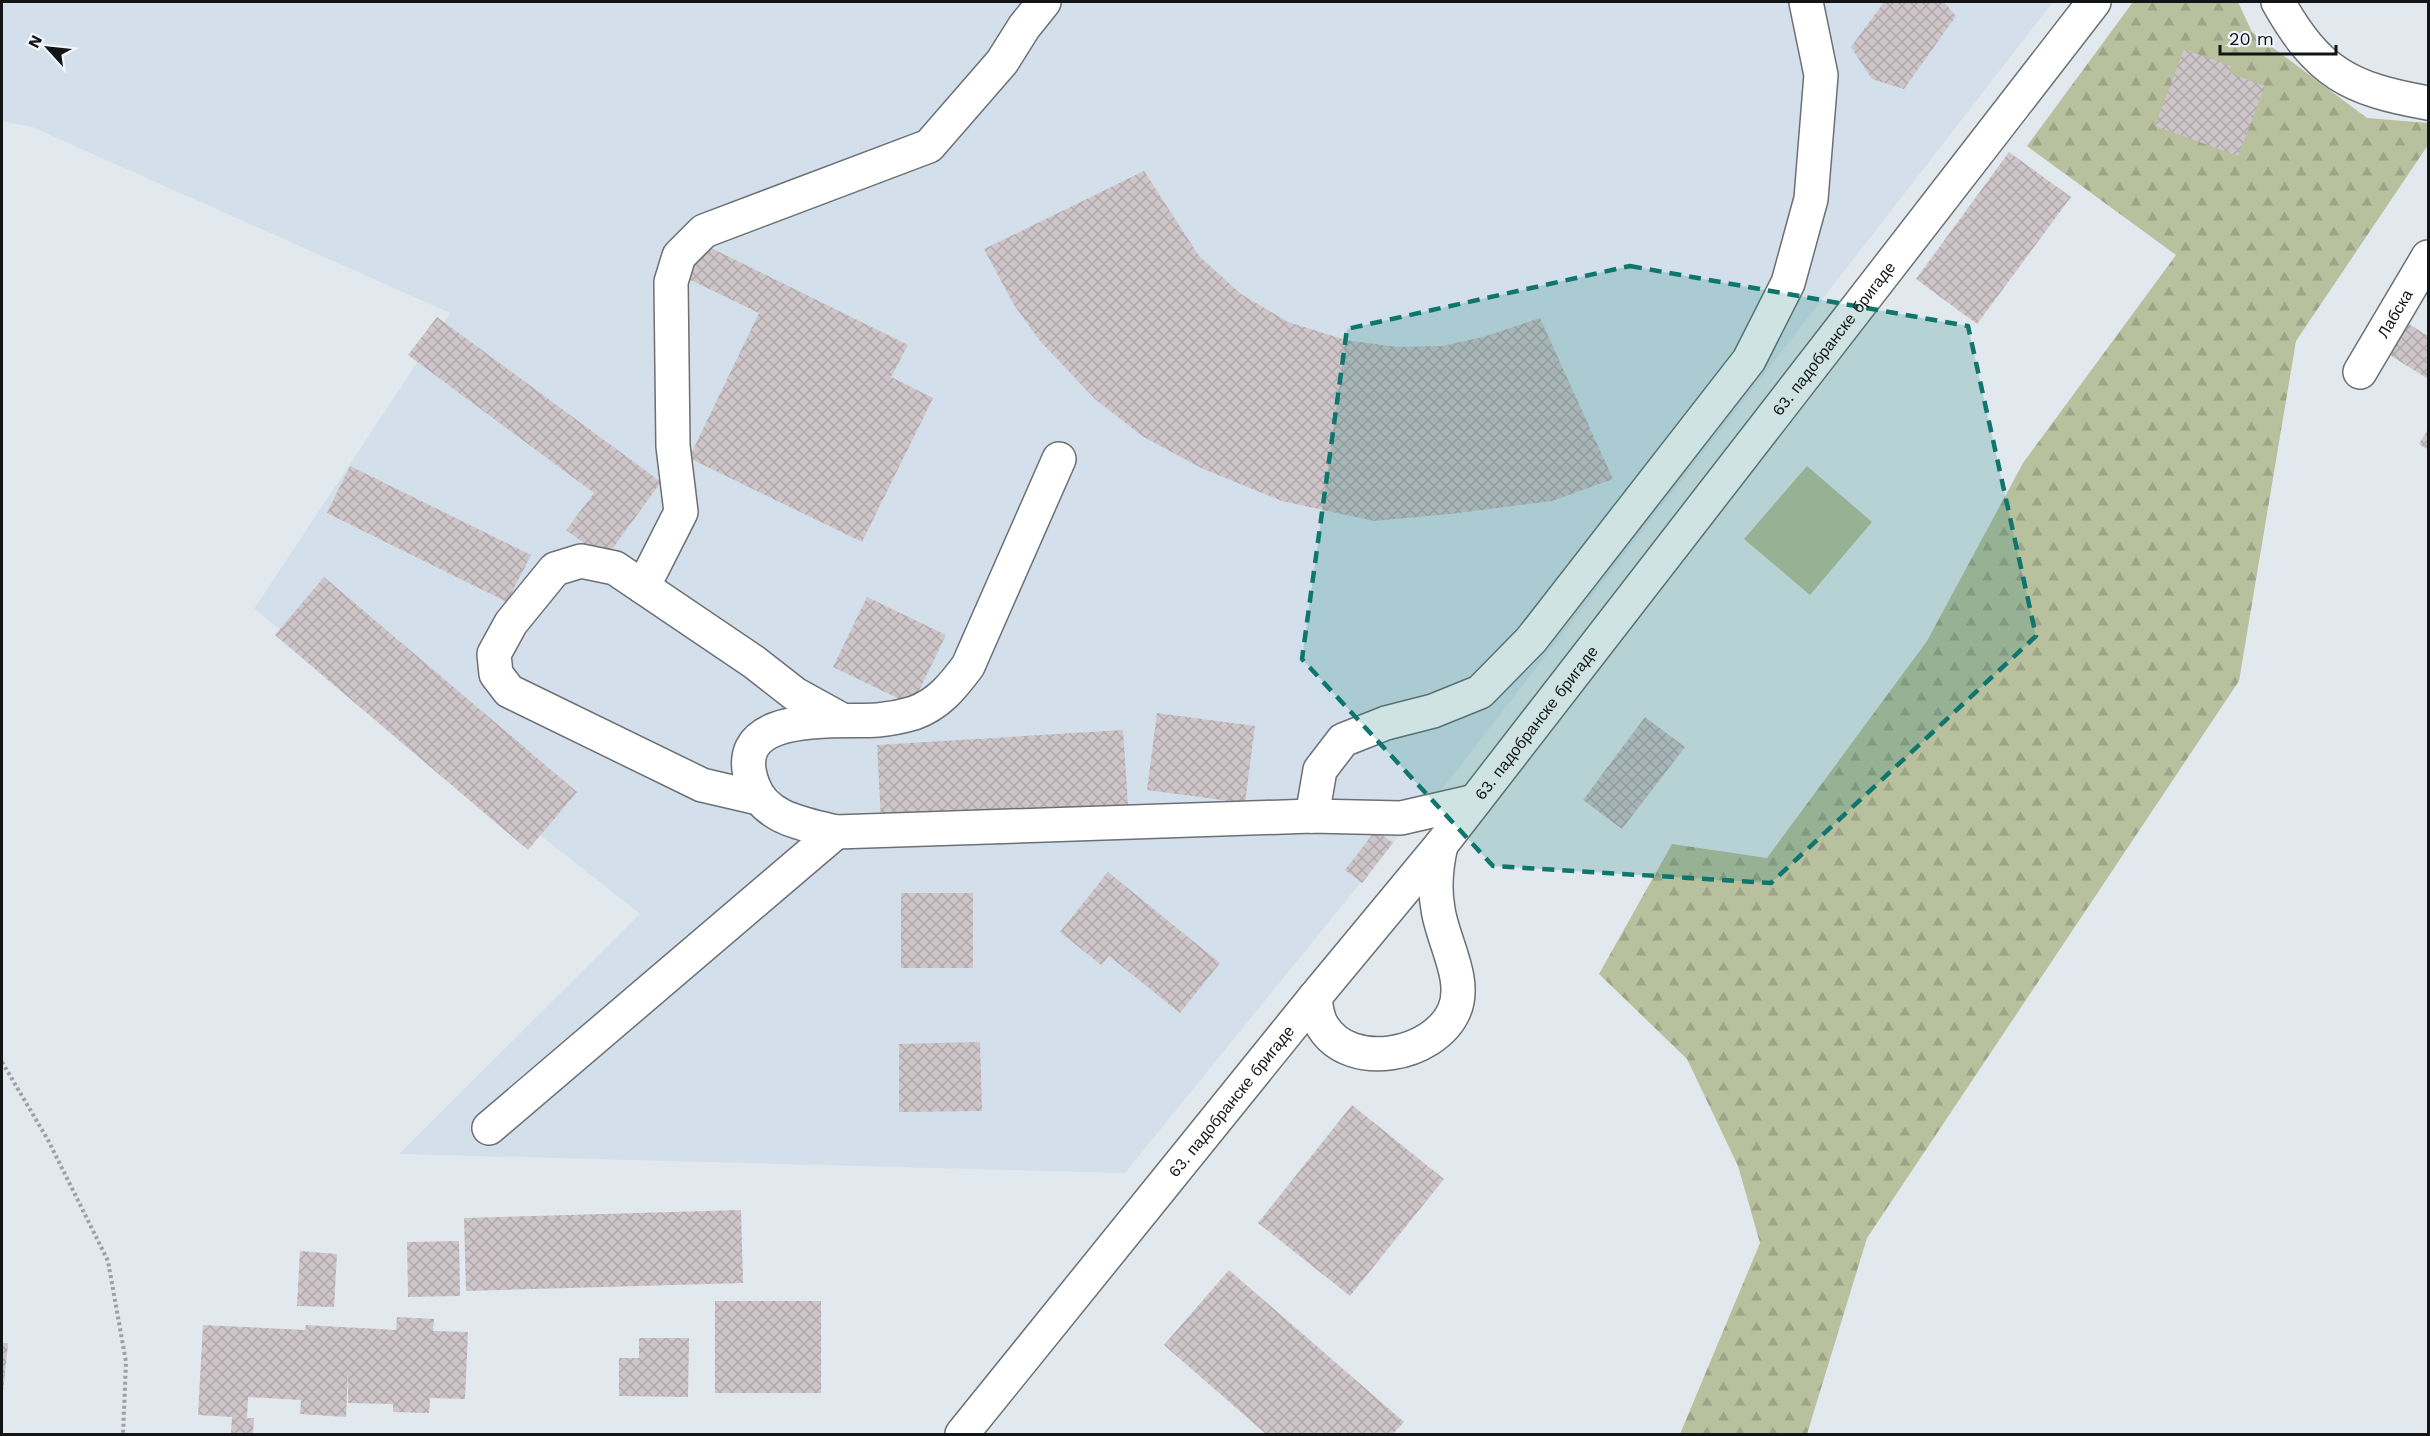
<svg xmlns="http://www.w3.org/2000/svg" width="2430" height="1436" viewBox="0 0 2430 1436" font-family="'Work Sans',sans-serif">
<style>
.built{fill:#d3e0eb}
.forest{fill:url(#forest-firs)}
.garden{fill:#b9c09e}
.building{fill:url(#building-cross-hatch)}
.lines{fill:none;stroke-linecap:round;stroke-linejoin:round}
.minor-casing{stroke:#6b7075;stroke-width:36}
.path{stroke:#9ca1a5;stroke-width:4;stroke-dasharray:3 3;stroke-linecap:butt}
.minor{stroke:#fff;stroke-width:33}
.marked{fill:#0f766e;fill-opacity:0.2;stroke:#0f766e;stroke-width:4.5;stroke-dasharray:12 8;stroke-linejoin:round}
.labels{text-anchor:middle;stroke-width:6;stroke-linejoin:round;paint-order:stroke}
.street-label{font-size:16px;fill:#121416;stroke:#f0f6fc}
</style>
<defs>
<pattern id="forest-firs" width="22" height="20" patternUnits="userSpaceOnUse" patternTransform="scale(1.5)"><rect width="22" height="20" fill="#b9c09e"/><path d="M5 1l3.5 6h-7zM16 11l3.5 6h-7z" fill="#9ea487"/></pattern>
<pattern id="building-cross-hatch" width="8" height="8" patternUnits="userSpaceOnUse" patternTransform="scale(1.5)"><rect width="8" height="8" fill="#cec5c8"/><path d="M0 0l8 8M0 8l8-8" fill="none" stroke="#b0a8ab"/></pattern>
</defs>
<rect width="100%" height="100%" fill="#e2e9ee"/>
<!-- built -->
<path class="built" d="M 2,2 L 2053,2 L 1447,783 L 1393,843 L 1125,1173 L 399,1154 L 640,914 L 254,609 L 450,313 L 32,127 L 2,121 Z"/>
<!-- forest -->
<path class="forest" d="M 2133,2 L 2238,2 L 2252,32 L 2367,118 L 2428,123 L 2428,145 L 2296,341 L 2239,681 L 1867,1238 L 1807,1434 L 1680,1434 L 1760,1243 L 1738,1166 L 1687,1059 L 1599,974 L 1672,844 L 1767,858 L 1927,641 L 2023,463 L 2176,255 L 2027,146 Z"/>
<!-- garden -->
<path class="garden" d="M 1807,466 L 1872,522 L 1810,595 L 1744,539 Z"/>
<!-- building -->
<g class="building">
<path d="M 1884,2 L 1944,2 L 1956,16 L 1904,89 L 1872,79 L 1851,47 Z"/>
<path d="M 2184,49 L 2231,66 L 2229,73 L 2265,86 L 2238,156 L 2155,126 Z"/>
<path d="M 2009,152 L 2071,197 L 1977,324 L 1916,279 Z"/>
<path d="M 1144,171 L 1199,256 L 1241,294 L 1288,322 L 1346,340 L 1397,347 L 1442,346 L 1483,337 L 1540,318 L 1613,479 L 1552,501 L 1450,514 L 1374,521 L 1282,501 L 1201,468 L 1142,436 L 1095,399 L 1040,341 L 1014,305 L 984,249 Z"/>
<path d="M 699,242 L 908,345 L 891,377 L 933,398 L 862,542 L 689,458 L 759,313 L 682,276 Z"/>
<path d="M 437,317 L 661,482 L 605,559 L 566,530 L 594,493 L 408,355 Z"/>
<path d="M 2404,321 L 2428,336 L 2428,379 L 2385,352 Z"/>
<path d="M 2428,429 L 2428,450 L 2419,444 Z"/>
<path d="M 350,466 L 531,555 L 507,602 L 327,513 Z"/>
<path d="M 324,577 L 577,792 L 528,850 L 275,635 Z"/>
<path d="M 867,597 L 946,635 L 912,705 L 833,667 Z"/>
<path d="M 1157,713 L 1255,726 L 1245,803 L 1147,790 Z"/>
<path d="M 1645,717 L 1685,747 L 1622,829 L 1583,800 Z"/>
<path d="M 1123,730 L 1128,805 L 881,820 L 877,745 Z"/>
<path d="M 1376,830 L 1393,843 L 1362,883 L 1345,870 Z"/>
<path d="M 1108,872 L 1220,963 L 1180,1013 L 1109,956 L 1101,965 L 1060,932 Z"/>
<rect x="901" y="893" width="72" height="75"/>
<path d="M 980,1042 L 982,1111 L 899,1112 L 899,1044 Z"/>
<path d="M 1352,1105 L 1444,1179 L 1350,1296 L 1258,1223 Z"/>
<path d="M 741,1210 L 743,1283 L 466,1291 L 464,1218 Z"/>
<path d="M 459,1241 L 460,1296 L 408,1297 L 407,1242 Z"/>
<path d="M 300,1251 L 337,1254 L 334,1307 L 297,1306 Z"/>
<path d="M 1229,1270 L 1404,1422 L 1393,1434 L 1266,1434 L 1164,1345 Z"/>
<rect x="715" y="1301" width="106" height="92"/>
<path d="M 397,1317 L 434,1319 L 433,1331 L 468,1332 L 465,1399 L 430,1398 L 429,1413 L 393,1412 L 393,1404 L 348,1403 L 348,1370 L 346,1417 L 300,1414 L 301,1400 L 248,1397 L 247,1418 L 254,1418 L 253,1434 L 231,1434 L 232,1417 L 198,1415 L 203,1325 L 305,1330 L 306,1325 L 396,1330 Z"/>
<path d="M 639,1338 L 689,1338 L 688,1397 L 619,1396 L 619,1358 L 639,1358 Z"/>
<path d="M 2,1343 L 8,1343 L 3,1393 L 2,1393 Z"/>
</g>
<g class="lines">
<!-- minor casing -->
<g class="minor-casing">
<g id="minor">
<path d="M 2278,2 C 2318,73 2349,89 2428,103"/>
<path id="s1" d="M 2360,372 L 2428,257"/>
<path d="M 1059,459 L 968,666 C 953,686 939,704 914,713 C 904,716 889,719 878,720 C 837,723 725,709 753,785 C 765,819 805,824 836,832 L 1312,816 L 1401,818 L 1475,801"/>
<path d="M 643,587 L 681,512 L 673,446 L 671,282 L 679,256 L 704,231 L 929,146 L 1002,62 L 1024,27 L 1044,2"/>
<path d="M 758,798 L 702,785 L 509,691 L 496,674 L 494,654 L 511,623 L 555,569 L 581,561 L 615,568 L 754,662 L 795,694 L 842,720"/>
<path d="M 1312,816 L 1320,770 L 1343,740 L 1386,723 L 1433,711 L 1480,692 L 1531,640 L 1749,360 L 1788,283 L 1811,199 L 1821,75 L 1806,2"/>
<path d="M 1315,997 C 1316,1007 1317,1018 1323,1027 C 1351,1072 1434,1056 1454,1011 C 1468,980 1442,940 1438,909 C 1434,888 1436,867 1441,845"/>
<path d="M 489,1128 L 836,832"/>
<path id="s2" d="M 962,1434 L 1315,997 L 1441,845 L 2094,2"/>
</g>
</g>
<!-- path -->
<path class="path" d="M 2,1062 L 48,1140 L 108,1261 L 126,1362 L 123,1434"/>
<!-- minor -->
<use href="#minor" class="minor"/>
</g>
<!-- marked area -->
<path class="marked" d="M 1630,266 L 1968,326 L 2036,636 L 1771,883 L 1493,866 L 1302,659 L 1347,329 Z"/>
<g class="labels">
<!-- street labels -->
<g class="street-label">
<text dy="6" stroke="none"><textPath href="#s1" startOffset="68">Лабска</textPath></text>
<text dy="6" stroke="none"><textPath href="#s2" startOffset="1400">63. падобранске бригаде</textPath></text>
<text dy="6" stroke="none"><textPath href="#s2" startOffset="914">63. падобранске бригаде</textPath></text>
<text dy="6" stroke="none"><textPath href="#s2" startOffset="428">63. падобранске бригаде</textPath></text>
</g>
</g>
<!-- border -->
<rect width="2430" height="1436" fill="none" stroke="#121416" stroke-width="6"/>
<!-- north arrow -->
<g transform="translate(48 48) rotate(297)" stroke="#f0f6fc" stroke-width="4.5" paint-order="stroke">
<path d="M0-4.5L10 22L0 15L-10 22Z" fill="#121416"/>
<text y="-9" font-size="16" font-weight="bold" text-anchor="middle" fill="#121416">N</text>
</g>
<!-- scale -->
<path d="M2220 45v9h116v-9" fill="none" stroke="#121416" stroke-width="3"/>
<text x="2229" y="45" font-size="18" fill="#121416" stroke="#f0f6fc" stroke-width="4.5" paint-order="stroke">20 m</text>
</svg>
